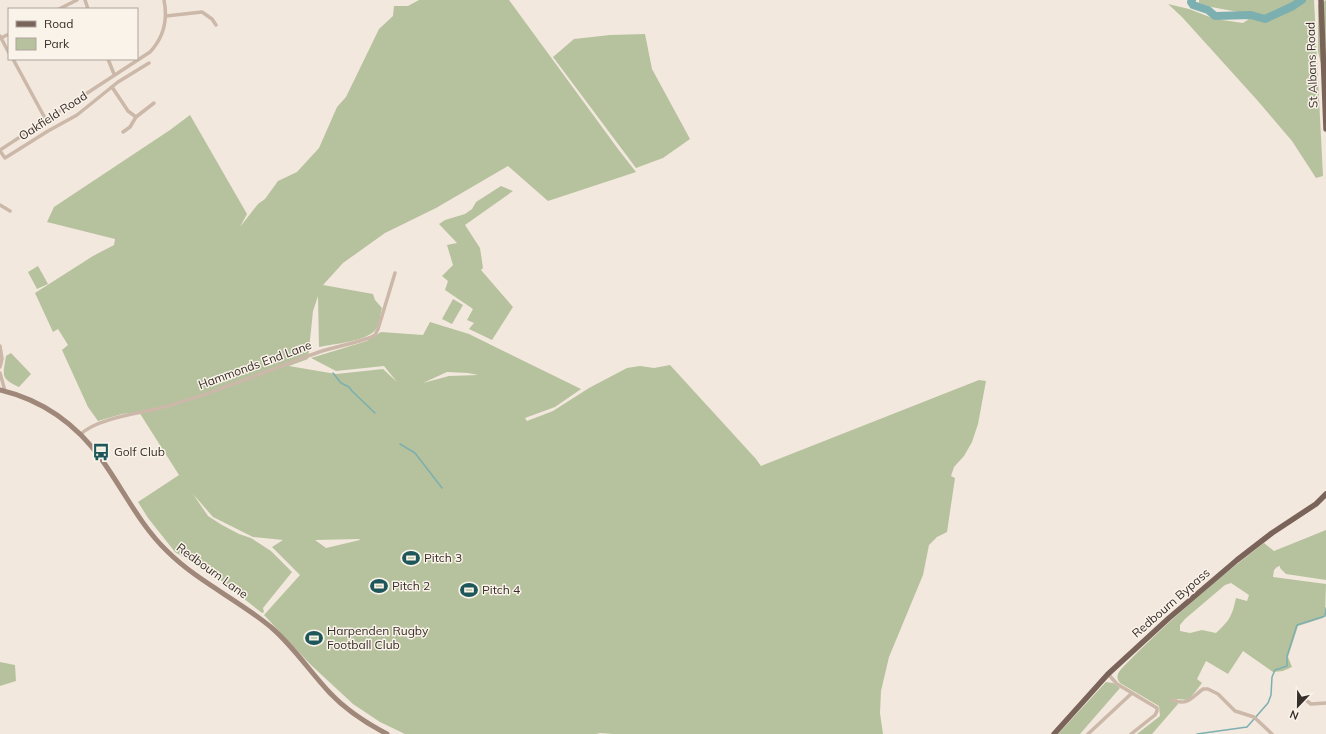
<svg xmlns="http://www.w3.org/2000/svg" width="1326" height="734" viewBox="0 0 1326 734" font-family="Mulish,sans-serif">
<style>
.green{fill:#b6c29d;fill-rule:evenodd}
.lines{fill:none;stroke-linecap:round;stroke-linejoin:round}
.stream{stroke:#7cafb0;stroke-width:1.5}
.river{stroke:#7cafb0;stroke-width:8}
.street{stroke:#cbb8a9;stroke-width:3.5}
.secondary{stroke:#9f877a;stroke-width:5}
.primary{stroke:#7a645a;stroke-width:5.5}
.labels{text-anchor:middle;stroke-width:3;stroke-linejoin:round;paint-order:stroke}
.street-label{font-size:12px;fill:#382e29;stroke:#faf3ea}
.poi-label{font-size:12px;fill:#382e29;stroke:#faf3ea;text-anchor:start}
</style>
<rect width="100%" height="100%" fill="#f3e8de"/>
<!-- green -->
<g class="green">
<path d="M 419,0 L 509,0 L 618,149 L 636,172 L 548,201 L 508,166 L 436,208 L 385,233 L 343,263 L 323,285 L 373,294 L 375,300 L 382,308 C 380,315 380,324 376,329 C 369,341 333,344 319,347 L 318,296 L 313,311 L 308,359 L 289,366 L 336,374 L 383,369 L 397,382 L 384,366 L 336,371 L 311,358 L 367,341 L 381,332 L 423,335 L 430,322 L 469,334 L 581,389 L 555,407 L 525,418 L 527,421 L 553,411 L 589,388 L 627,368 L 640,366 L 654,368 L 670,365 L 756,459 L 761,466 L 979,380 L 986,381 L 978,424 L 972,442 L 964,456 L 954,467 L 951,476 L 955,478 L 947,532 L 937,537 L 929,545 L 923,575 L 889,657 L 881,691 L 880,713 L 883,734 L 613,734 L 600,733 L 596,734 L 405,734 L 380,722 L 353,704 L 311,665 L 264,615 L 300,575 L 272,547 L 283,540 L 253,537 L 213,517 L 193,494 L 208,516 L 222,525 L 239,534 L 251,538 L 271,551 L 292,572 L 267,603 L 263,608 L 264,612 L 262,613 L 214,575 L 175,552 L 148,518 L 138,502 L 179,475 L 139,412 L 122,414 L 98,421 L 88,407 L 62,350 L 68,345 L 58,329 L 53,332 L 35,293 L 93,256 L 114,245 L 115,239 L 47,222 L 54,207 L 170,130 L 190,115 L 247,214 L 240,227 L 258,204 L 265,199 L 278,181 L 297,172 L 319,148 L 337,107 L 346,97 L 379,29 L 393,16 L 394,6 L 408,6 ZM 447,372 L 468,373 L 478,375 L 449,376 L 423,383 ZM 315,540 L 359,539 L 360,540 L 326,548 Z"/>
<path d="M 1199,0 L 1314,0 L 1323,176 L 1316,178 L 1292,141 L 1257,100 L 1182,17 L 1168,4 L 1189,9 L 1215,19 L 1243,23 L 1249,19 L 1244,13 L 1211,7 L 1199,3 Z"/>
<path d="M 1326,0 L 1326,82 L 1318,52 L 1318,5 Z"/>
<path d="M 645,34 L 652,69 L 690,139 L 663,158 L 636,168 L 553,57 L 574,39 L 610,35 Z"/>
<path d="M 501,186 L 513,191 L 465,225 L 480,248 L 483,268 L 481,270 L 513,307 L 492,340 L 469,329 L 474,323 L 467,320 L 473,309 L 445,290 L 448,281 L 442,276 L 453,265 L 447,245 L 457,243 L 439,224 L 445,220 L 465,214 L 472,209 L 476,202 Z"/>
<path d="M 38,266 L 48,284 L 37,289 L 28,272 Z"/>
<path d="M 453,299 L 463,305 L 452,324 L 442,319 Z"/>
<path d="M 11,353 L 31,374 L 19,387 C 0,378 3,376 6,356 Z"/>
<path d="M 1326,530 L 1326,580 L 1286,574 L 1280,568 L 1280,566 L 1277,567 L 1274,570 L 1273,577 L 1326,584 L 1325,615 L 1323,618 L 1298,626 L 1288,657 L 1292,667 L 1283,671 L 1273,672 L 1243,651 L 1228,674 L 1206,661 L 1197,679 L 1202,683 L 1189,700 L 1177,699 L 1178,704 L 1152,734 L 1137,734 L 1160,716 L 1159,706 L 1120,683 C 1115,677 1118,672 1123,667 C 1167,622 1214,581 1264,543 L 1274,551 ZM 1231,583 L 1249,595 L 1247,601 L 1236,598 C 1232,616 1230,620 1216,633 L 1202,630 L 1190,633 L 1180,631 L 1180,625 L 1185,619 L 1225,585 Z"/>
<path d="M 0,662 L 15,665 L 16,681 L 0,686 Z"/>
<path d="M 1106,682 L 1113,683 L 1120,688 L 1080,734 L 1058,734 Z"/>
</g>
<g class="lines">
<!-- stream -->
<g class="stream">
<path d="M 333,373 L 341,383 L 349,387 L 352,391 L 375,413"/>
<path d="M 400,444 L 415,453 L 442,488"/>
<path d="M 1197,734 L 1247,727 L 1268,703 L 1271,695 L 1272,677 L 1275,670 L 1287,666 L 1287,656 L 1297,625 L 1325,616 L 1326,608"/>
</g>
<!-- river -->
<path class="river" d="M 1192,0 L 1191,2 L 1193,5 L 1208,10 L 1215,16 L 1251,15 L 1265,19 L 1293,6 L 1302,0"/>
<!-- street -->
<g class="street">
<path d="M 85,0 L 88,9"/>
<path d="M 59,9 L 77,0"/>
<path d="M 166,16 L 202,12 L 212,19 L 216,25"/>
<path d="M 0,36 L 9,53"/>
<path d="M 1,38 L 9,34"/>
<path d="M 13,59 L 46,120"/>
<path d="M 108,59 L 114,74"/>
<path d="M 112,87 L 128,111 L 136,117"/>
<path d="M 123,132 L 130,127 L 136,117 L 154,103"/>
<path d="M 0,150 L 150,52 C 164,37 168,20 164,0"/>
<path d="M 0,151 L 5,158 L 48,131 L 77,115 L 118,82 L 149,63"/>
<path d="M 0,205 L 10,211"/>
<path d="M 0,346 L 2,359 L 0,367"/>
<path d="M 0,373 L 5,391"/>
<path d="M 81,434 C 97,418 142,413 164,407 C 217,393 268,370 319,352 C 336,346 353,344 369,338 L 375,335 L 378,329 L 395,273"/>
<path d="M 1108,674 L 1117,684 L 1157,708 L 1157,711 L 1155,715 L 1131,734"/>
<path d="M 1172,700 C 1188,706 1191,698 1203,689 L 1208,689 L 1218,694 L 1235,711 L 1254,717 L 1272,734"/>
<path d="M 1307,701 L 1311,704 L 1326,703"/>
<path d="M 1088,734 L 1132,693"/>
</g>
<!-- secondary -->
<path class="secondary" d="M 0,390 C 42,400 77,425 102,460 C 124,491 140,525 167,551 C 198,582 239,600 272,628 C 294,647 310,672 330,693 C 347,711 366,723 387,734"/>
<!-- primary -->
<g class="primary">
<path d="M 1321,0 L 1326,129"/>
<path d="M 1054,734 L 1108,674 L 1169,618 L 1237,560 L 1272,533 L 1316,504 L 1326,494"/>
</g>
</g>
<!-- icons -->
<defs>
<g id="bus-bare" transform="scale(1.38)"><path d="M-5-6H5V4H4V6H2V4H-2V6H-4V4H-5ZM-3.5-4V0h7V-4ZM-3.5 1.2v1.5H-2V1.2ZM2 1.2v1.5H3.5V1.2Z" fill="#1e575a" stroke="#faf3ea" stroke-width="2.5" paint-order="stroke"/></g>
<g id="stadium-bare" transform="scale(1.38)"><path d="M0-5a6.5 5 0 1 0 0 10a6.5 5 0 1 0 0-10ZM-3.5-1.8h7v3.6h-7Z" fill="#1e575a" stroke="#faf3ea" stroke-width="2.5" paint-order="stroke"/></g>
</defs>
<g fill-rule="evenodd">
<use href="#bus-bare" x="101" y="452"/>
<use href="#stadium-bare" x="411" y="558"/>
<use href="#stadium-bare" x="379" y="586"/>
<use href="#stadium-bare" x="469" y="590"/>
<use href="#stadium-bare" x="314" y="638"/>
</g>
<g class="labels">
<!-- street labels -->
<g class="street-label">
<text transform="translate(1312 65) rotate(-92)" y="4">St Albans Road</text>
<text transform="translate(53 116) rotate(-33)" y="4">Oakfield Road</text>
<text transform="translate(255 365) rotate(-20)" y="4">Hammonds End Lane</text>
<text transform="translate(212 571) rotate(36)" y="4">Redbourn Lane</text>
<text transform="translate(1171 603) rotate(-41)" y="4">Redbourn Bypass</text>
</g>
<!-- poi labels -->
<g class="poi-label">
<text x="114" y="456">Golf Club</text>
<text x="424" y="562">Pitch 3</text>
<text x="392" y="590">Pitch 2</text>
<text x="482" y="594">Pitch 4</text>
<text x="327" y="635">Harpenden Rugby<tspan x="327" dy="14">Football Club</tspan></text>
</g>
</g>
<!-- legend -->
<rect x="8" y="8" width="130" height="52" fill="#faf3ea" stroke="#aca49d"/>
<rect x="16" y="21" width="20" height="6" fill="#7a645a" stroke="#aca49d"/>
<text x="44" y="28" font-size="12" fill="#382e29">Road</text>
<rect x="16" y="38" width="20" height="12" fill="#b6c29d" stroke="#aca49d"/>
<text x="44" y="48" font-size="12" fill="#382e29">Park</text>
<!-- north arrow -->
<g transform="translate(1298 706) rotate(202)" stroke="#faf3ea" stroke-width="3" paint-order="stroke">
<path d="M0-3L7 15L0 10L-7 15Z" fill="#382e29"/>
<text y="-6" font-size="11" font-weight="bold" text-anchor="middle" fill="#382e29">N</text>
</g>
</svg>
